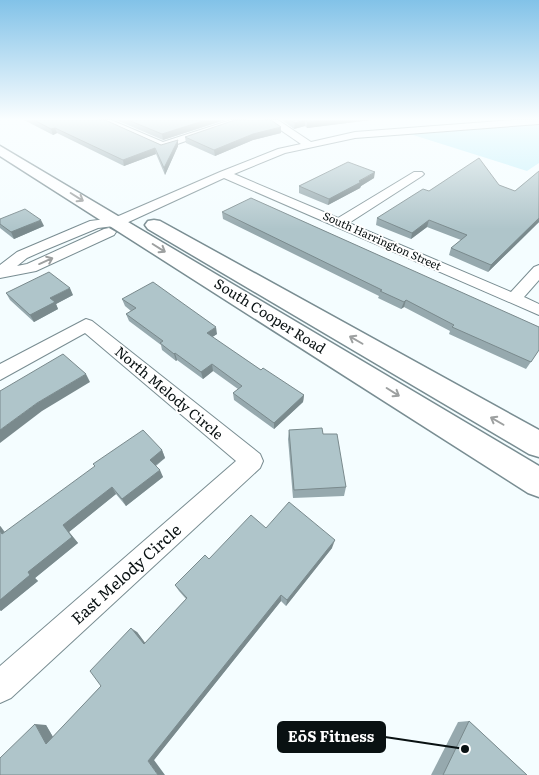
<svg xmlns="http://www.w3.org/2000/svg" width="539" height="775" viewBox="0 0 539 775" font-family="Literata,serif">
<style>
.green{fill:#c5f1fb}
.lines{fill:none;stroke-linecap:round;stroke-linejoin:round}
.minor-casing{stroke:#798d92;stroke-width:2}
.major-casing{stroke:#798d92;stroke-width:3}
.minor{fill:#fff;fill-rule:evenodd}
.major{fill:#fff;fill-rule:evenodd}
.wall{fill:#96a9ae}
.shaded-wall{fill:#7a8a8d}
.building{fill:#afc5ca;stroke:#7a8a8d}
.oneway{stroke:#9da0a0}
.labels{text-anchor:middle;stroke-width:4;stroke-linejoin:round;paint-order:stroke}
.far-street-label{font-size:11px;fill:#091112;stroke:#fff}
.street-label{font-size:14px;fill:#091112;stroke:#fff}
.near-street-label{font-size:16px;fill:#091112;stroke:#fff}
.leader{fill:none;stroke:#091112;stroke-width:2}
.callout-dot{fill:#091112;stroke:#fff;stroke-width:2}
.callout{fill:#091112;stroke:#091112;stroke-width:2}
.callout-label{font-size:15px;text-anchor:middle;font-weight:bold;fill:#fff}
</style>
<rect width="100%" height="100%" fill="#f4fdff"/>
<!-- green -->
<path class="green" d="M 487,120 L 539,120 L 539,163 L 527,171 L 410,134 L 495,126 Z"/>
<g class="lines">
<!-- minor casing -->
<g class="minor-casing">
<g id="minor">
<path d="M 98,120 L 111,120 L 163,142 L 231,120 L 246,120 L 163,149 Z"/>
<path d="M 266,120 L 278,120 L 311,142 L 355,132 L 513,120 L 539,120 L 539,124 L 355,138 L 285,153 L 234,174 L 338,218 L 414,172 L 422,172 L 424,174 L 422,176 L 349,223 L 511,292 L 534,267 L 539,265 L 539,280 L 524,297 L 539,304 L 539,315 L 224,178 L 122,225 L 98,228 L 45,250 L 27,258 L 17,266 L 27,264 L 104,229 L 109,228 L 116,232 L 114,235 L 36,271 L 0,278 L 0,265 L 17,252 L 90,221 L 114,218 L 220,172 L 278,149 L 301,144 Z"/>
<path d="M 86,319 L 92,321 L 260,454 L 263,461 L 260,468 L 11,698 L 0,703 L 0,666 L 236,461 L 85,333 L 0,380 L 0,364 Z"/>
</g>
</g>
<!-- major casing -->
<g class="major-casing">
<g id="major">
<path d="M 0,146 L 539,466 L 539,497 L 528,493 L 0,156 Z"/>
<path d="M 154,220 L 160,221 L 539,430 L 539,457 L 529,454 L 148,229 L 145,225 L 148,221 Z"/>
</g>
</g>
<!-- minor -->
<use href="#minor" class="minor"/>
<!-- major -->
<use href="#major" class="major"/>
</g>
<!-- wall -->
<g class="wall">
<path d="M 24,120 L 105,120 L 161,145 L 178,146 L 165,175 L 156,154 L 124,166 L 57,133 L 53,135 Z"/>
<path d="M 116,120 L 225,120 L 163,140 Z"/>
<path d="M 282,120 L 371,120 L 307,128 L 305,126 L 294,129 Z"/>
<path d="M 281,127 L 281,133 L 253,140 L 215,156 L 186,143 L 185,137 Z"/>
<path d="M 539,171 L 539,222 L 488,272 L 449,255 L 451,248 L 461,240 L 427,227 L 411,239 L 376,225 L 377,218 L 429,191 L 499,185 L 515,191 Z"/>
<path d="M 374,178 L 361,186 L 360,188 L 328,205 L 299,193 L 299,186 Z"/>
<path d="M 222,212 L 539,350 L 526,369 L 449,334 L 450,331 L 404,307 L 401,309 L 378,298 L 379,296 L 223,219 Z"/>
<path d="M 0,219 L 44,226 L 14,239 L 0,228 Z"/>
<path d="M 6,293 L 73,295 L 56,304 L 58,309 L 34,322 L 10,300 Z"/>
<path d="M 122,299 L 217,334 L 212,337 L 261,370 L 304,395 L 303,402 L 274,429 L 234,400 L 233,393 L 238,389 L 213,371 L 203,379 L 177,360 L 176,361 L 162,350 L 161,345 L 129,321 L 126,314 L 131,311 L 125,306 Z"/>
<path d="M 289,430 L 323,434 L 346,487 L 344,496 L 293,498 L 288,439 Z"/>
<path d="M 162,450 L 165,458 L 156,466 L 163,477 L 126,506 L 116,494 L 69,532 L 78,543 L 35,578 L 38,581 L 1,611 L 0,610 L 0,526 L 5,532 Z"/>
<path d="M 266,528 L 332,548 L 286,606 L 281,601 L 154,760 L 0,775 L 46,725 L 53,737 L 101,686 L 137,632 L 145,643 L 186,599 L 179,591 L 175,585 L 209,559 Z"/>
<path d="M 469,721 L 527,775 L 431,775 L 458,722 Z"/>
</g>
<!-- shaded-wall -->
<g class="shaded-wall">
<path d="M 206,120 L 225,120 L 163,140 L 162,134 Z"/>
<path d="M 305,120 L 305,126 L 294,129 L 295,123 Z"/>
<path d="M 325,120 L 371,120 L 307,128 L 307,122 Z"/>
<path d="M 281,127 L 281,133 L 253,140 L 215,156 L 214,150 L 253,134 Z"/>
<path d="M 55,128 L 57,133 L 53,135 L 51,129 Z"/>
<path d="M 178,140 L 178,146 L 165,175 L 164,168 Z"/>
<path d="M 155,148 L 156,154 L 124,166 L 123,160 Z"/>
<path d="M 375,172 L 374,178 L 361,186 L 360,188 L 328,205 L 329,199 Z"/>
<path d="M 539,218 L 539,222 L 488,272 L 491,265 Z"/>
<path d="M 41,220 L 44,226 L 14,239 L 11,232 Z"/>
<path d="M 429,220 L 427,227 L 411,239 L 412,233 Z"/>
<path d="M 70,288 L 73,295 L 56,304 L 58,309 L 34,322 L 30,315 L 50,298 Z"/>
<path d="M 406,300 L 404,307 L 401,309 L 404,302 Z"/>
<path d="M 216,327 L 217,334 L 208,340 L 207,333 Z"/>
<path d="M 175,353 L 177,360 L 176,361 L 174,354 Z"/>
<path d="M 212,364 L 213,371 L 203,379 L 201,372 Z"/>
<path d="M 86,374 L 90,382 L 42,411 L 0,443 L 0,430 L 37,403 Z"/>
<path d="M 304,395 L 303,402 L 274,429 L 274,423 Z"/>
<path d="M 162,450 L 165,458 L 153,467 L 150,460 Z"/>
<path d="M 160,470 L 163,477 L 126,506 L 122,499 Z"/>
<path d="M 112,487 L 116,494 L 69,532 L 78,543 L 35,578 L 38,581 L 1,611 L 0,610 L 0,600 L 28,572 L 63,525 Z"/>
<path d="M 0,526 L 1,527 L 10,541 L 2,534 L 0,531 Z"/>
<path d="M 335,540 L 332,548 L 286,606 L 287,600 Z"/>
<path d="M 281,595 L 281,601 L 154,760 L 165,775 L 158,775 L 148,761 Z"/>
<path d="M 131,628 L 137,632 L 149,648 L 144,644 Z"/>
<path d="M 35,724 L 46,725 L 57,744 L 46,744 Z"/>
</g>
<!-- building -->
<g class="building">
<path d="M 34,120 L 105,120 L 161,145 L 178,140 L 164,168 L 155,148 L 123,160 L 55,128 L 51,129 Z"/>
<path d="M 128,120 L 206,120 L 162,134 Z"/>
<path d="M 235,120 L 271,120 L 281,127 L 253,134 L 214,150 L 185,137 Z"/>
<path d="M 290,120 L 325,120 L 307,122 L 305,120 L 295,123 Z"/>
<path d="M 479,158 L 499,185 L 515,191 L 539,171 L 539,218 L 491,265 L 451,248 L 467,235 L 429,220 L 412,233 L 377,218 L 423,189 L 429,191 Z"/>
<path d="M 348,162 L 375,172 L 359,181 L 361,182 L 329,199 L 299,186 Z"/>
<path d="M 251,198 L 539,327 L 539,350 L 531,362 L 452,327 L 454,325 L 406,300 L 404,302 L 380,291 L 382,290 L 222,212 Z"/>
<path d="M 25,209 L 41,220 L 11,232 L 0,224 L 0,219 Z"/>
<path d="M 49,272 L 70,288 L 50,298 L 55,302 L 30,315 L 6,293 Z"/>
<path d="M 153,282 L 216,327 L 207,333 L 261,370 L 263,368 L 304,395 L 274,423 L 233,393 L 242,386 L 212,364 L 201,372 L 175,353 L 174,354 L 160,343 L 163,341 L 126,314 L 136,308 L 122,299 Z"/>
<path d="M 63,354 L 86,374 L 37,403 L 0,430 L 0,391 Z"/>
<path d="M 322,428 L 323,434 L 337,434 L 346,487 L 294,490 L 289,430 Z"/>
<path d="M 143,430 L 162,450 L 150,460 L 160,470 L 122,499 L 112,487 L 63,525 L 72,537 L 28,572 L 30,575 L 0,600 L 0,531 L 2,534 L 95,466 L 93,464 Z"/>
<path d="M 289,502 L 335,540 L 287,600 L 281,595 L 148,761 L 158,775 L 0,775 L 0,758 L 35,724 L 46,744 L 101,686 L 90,671 L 131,628 L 144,644 L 187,598 L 175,585 L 205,555 L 209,559 L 251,515 L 266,528 Z"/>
<path d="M 469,721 L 527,775 L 443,775 Z"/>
</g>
<!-- one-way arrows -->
<defs><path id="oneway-shaft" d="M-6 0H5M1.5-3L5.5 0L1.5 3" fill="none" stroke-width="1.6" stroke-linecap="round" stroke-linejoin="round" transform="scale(1.25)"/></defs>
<g class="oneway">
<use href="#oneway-shaft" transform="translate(77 197) rotate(32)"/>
<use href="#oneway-shaft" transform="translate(159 248) rotate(32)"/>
<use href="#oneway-shaft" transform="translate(46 261) rotate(-24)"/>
<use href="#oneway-shaft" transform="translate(356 340) rotate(-150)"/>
<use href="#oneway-shaft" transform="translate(393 392) rotate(32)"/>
<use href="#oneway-shaft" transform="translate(497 421) rotate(-150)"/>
</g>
<!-- sky -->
<linearGradient id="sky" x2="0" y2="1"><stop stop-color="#82c2e8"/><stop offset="0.52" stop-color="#fafeff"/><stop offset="1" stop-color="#fafeff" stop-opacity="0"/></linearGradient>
<rect width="539" height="229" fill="url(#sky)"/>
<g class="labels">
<!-- far-street labels -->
<g class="far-street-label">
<text transform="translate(382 241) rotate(24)" y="4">South Harrington Street</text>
</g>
<!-- street labels -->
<g class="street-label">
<text transform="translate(270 316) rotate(32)" y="5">South Cooper Road</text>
<text transform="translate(169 393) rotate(40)" y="5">North Melody Circle</text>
</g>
<!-- near-street labels -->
<g class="near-street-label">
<text transform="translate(126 574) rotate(-42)" y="6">East Melody Circle</text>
</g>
</g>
<!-- callouts -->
<path class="leader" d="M465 749L385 737"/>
<circle class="callout-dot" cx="465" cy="749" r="5"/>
<rect class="callout" x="278" y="722" width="107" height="30" rx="5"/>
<g class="callout-label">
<text x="331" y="742">EōS Fitness</text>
</g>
</svg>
